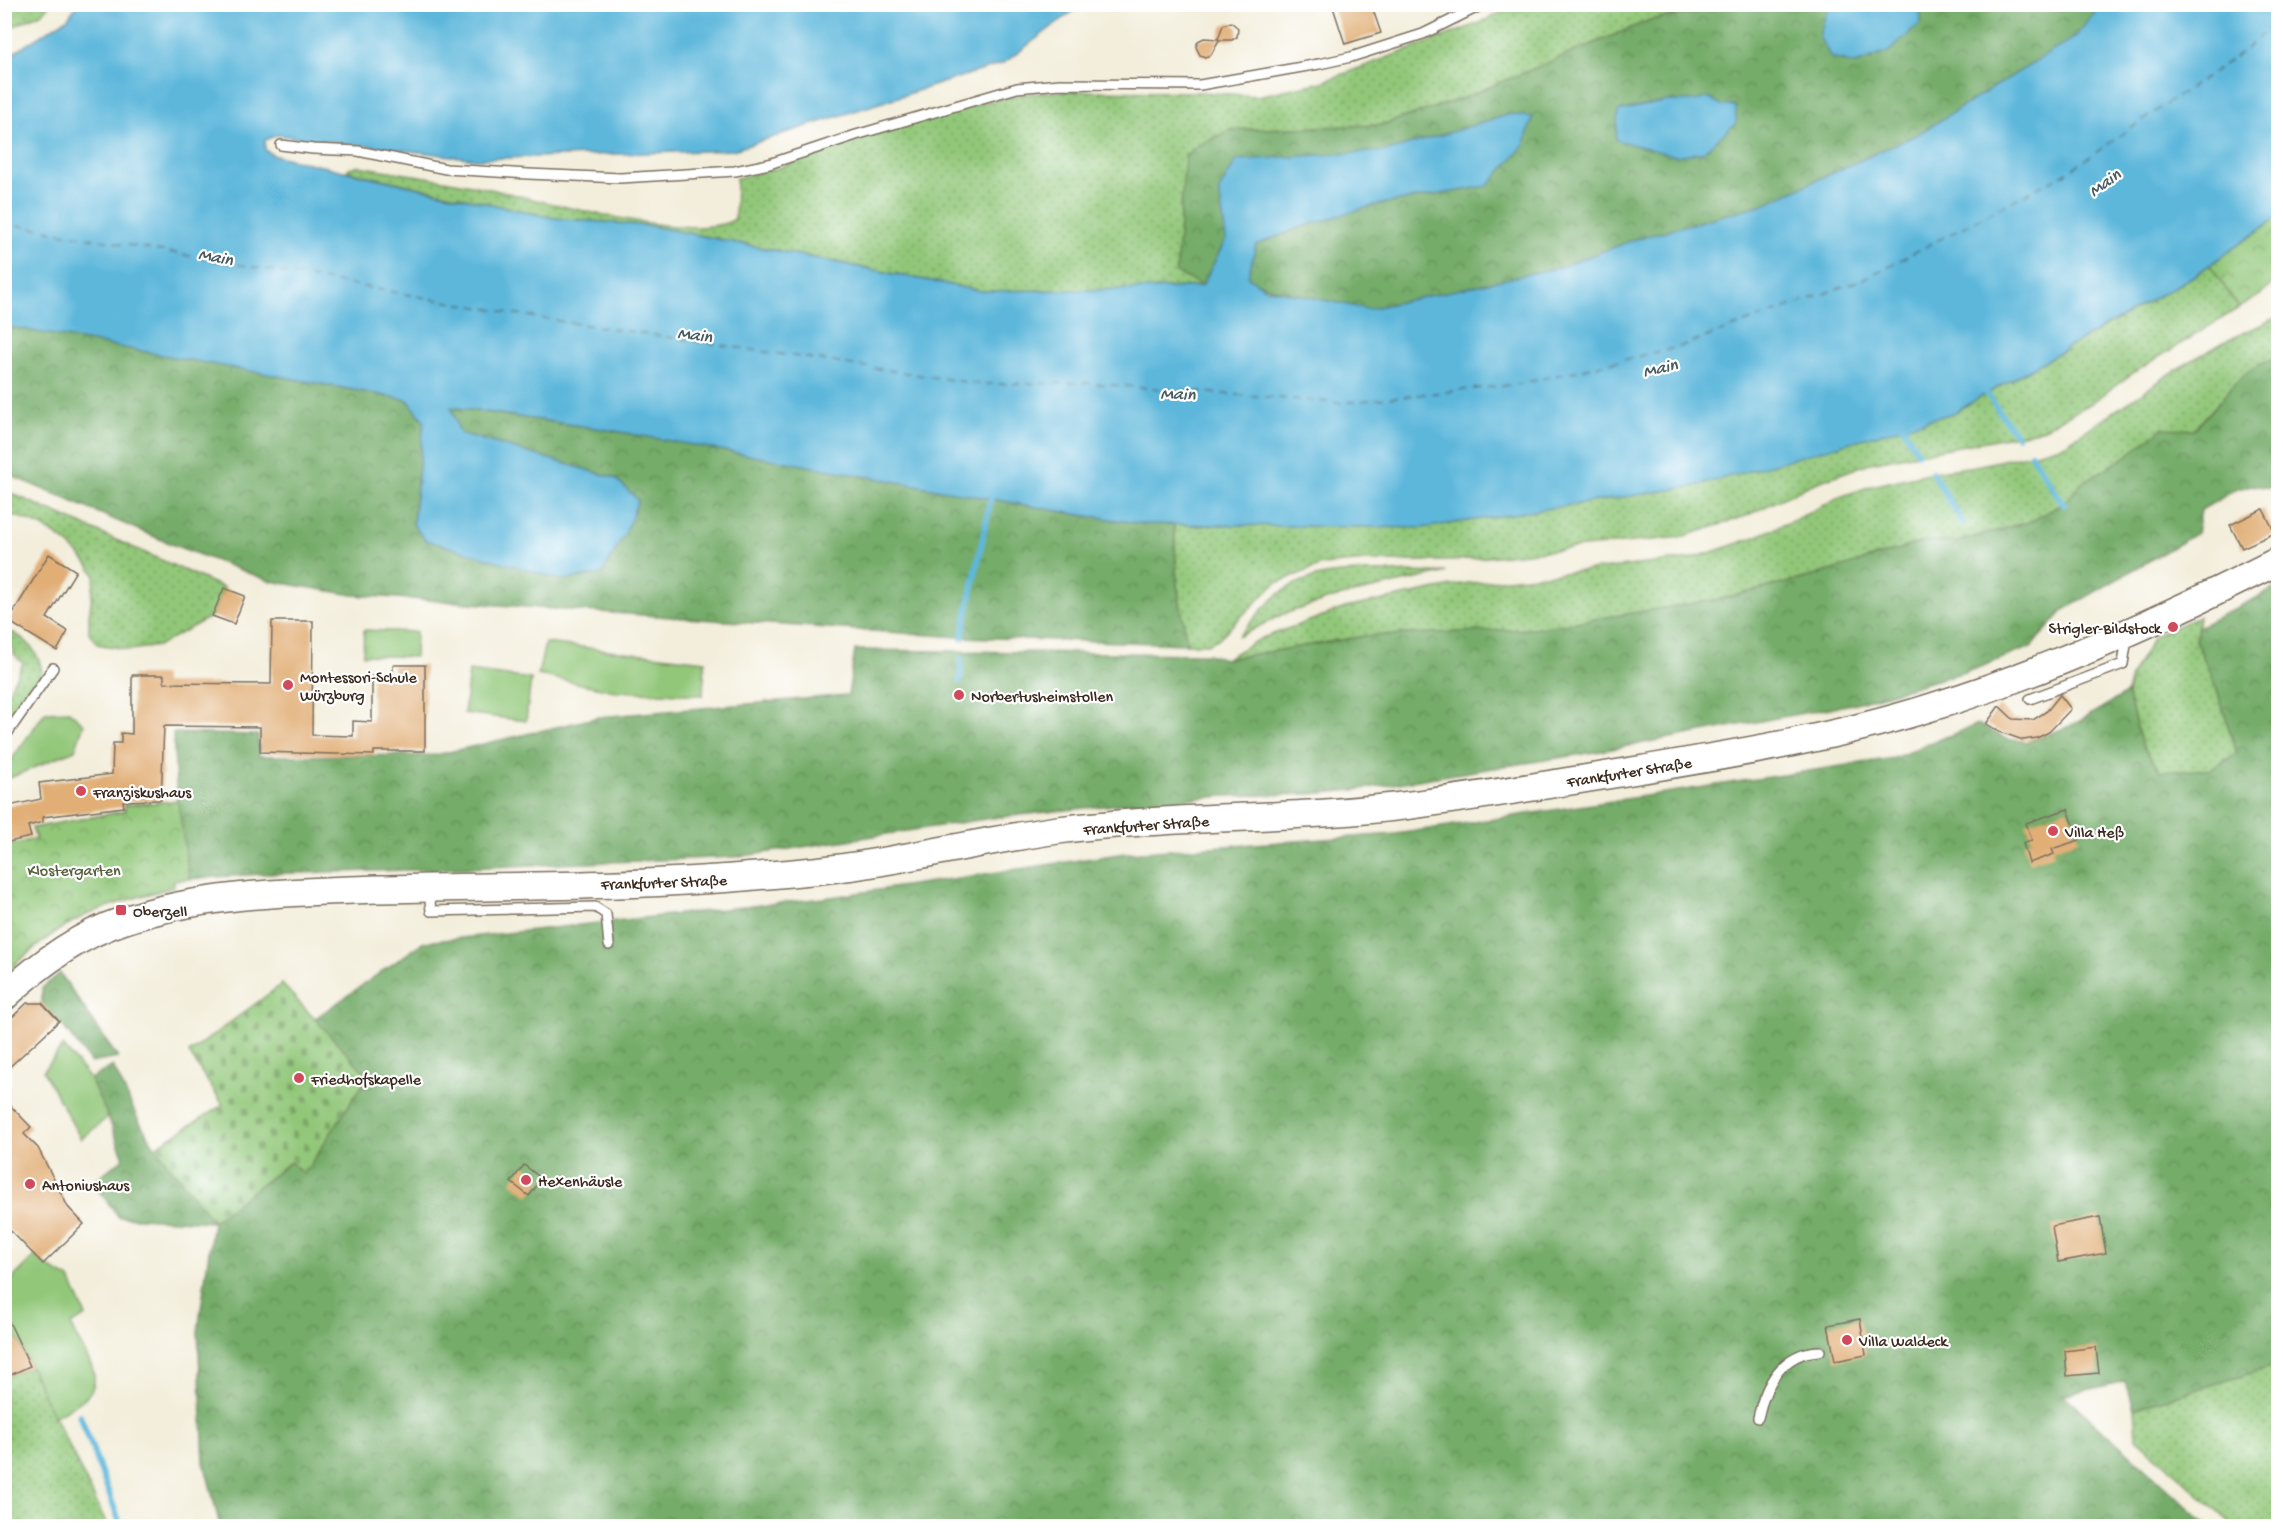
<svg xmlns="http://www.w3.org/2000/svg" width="2283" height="1531" viewBox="0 0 2283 1531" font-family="'Gochi Hand',sans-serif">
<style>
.grass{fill:url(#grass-dots);stroke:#66784c;stroke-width:1.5}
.forest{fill:url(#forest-crowns);stroke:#586b44;stroke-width:1.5}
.cemetery{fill:url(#cemetery-stones);stroke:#66784c;stroke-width:1.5}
.park{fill:url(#park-crowns);stroke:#66784c;stroke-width:1.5}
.garden{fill:#92c779;stroke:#66784c;stroke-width:1.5}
.water{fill:#5db7db;stroke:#4c707c;stroke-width:1.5}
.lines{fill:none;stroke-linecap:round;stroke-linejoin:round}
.stream{stroke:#5db7db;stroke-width:6}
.ferry{stroke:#475b60;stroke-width:1.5;stroke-dasharray:8 6;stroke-linecap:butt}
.building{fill:#e1ae76}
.lane-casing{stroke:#7b6f60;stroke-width:12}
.secondary-casing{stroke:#7b6f60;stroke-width:30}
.lane{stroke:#fff;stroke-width:9}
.secondary{stroke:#fff;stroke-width:27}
.poi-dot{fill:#d1495b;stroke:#fff;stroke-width:2}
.labels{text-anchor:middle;stroke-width:4.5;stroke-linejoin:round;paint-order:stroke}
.poi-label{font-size:16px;fill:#3b2a1e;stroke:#fff;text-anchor:start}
.street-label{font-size:16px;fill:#3b2a1e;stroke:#fff}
.park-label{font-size:16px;fill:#59613e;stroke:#fff}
.water-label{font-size:18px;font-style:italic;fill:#475b60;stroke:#fff}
</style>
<defs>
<pattern id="grass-dots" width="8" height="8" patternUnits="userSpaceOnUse" patternTransform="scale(1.5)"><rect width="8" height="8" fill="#92c779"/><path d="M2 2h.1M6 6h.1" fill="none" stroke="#78a263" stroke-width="1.8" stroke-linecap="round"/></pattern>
<pattern id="forest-crowns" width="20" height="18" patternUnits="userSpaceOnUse" patternTransform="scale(1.5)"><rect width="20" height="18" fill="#75ac69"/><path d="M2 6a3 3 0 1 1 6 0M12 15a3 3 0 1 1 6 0" fill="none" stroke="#618c56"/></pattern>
<pattern id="cemetery-stones" width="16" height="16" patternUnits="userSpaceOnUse" patternTransform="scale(1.5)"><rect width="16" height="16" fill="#92c779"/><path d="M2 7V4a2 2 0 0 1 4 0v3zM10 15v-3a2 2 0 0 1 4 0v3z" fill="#78a263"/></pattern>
<pattern id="park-crowns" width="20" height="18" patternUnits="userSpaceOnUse" patternTransform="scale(1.5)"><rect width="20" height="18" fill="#92c779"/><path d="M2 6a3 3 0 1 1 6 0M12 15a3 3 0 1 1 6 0" fill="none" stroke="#78a263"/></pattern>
</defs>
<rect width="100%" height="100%" fill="#fff"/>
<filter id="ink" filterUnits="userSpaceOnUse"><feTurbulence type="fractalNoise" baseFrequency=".0167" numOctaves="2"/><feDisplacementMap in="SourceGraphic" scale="12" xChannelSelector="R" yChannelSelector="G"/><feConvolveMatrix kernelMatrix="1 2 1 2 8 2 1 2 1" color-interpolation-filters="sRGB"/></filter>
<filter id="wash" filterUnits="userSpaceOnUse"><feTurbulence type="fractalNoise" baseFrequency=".008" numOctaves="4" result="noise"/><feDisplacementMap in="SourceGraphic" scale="24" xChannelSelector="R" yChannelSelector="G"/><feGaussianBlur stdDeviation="1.35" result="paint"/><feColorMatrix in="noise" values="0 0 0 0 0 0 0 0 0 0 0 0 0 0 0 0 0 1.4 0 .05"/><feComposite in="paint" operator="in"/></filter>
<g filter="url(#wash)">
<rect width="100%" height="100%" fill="#f3eedb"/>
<!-- grass -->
<g class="grass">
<path d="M 5,4 L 49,4 L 49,5 L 43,13 L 10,28 L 5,28 Z"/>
<path d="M 1515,5 L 1724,5 L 1718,9 L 1650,20 L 1461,99 L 1381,125 L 1229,130 L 1202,286 L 1153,289 L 981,291 L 652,226 L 553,218 L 347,171 L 349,168 L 359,166 C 398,173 438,178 476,186 C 529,196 694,246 735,219 L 736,178 L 778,168 L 863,136 L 980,103 L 1025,94 L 1064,91 L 1201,92 L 1257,96 L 1322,82 L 1480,23 Z"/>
<path d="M 2210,265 L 2239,308 L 2133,373 L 2090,404 L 2038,431 L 1870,463 L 1810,485 L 1746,516 L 1682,537 L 1449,561 L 1366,561 L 1322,565 L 1276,583 L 1218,639 L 1207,644 L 1187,644 L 1177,585 L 1174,524 L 1201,526 L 1953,413 L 2192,277 Z"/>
<path d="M 2278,317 L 2278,357 L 2251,370 L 2194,429 L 2184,429 L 2124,458 L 2082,483 L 2063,504 L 2032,521 L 1957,542 L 1926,541 L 1814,576 L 1721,599 L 1533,629 L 1365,636 L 1225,659 L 1262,638 L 1345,608 L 1461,584 L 1691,559 L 1750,539 L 1797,519 L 1837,498 L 1868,487 L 1932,472 L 1975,466 L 2031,454 L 2064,445 L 2179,368 L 2224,342 Z"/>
<path d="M 4,490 L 224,588 L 212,616 L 158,646 L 130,650 L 97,644 L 89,633 L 89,615 L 95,575 C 76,544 40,520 5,514 Z"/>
<path d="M 1447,572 L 1333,598 L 1281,615 L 1238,637 C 1251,621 1266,603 1283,591 C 1324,562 1399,575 1447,572 Z"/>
<path d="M 2199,616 L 2196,640 L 2217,690 L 2237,753 L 2210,770 L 2160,771 L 2142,745 L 2127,693 L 2131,676 L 2154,636 Z"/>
<path d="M 12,632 C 28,640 40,654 42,673 L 31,692 L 5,730 L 4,700 L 23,663 C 12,656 9,644 12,632 Z"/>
<path d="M 2278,1365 L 2278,1526 L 2234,1526 L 2136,1438 L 2134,1408 Z"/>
<path d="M 30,1366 L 108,1526 L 5,1526 L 4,1378 Z"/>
</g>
<!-- forest -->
<g class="forest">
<path d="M 1724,5 L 2105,5 L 2064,49 L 1918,135 L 1765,206 L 1562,269 L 1370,312 L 1278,290 L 1245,279 L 1227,240 L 1202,285 L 1176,273 L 1185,156 L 1197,146 L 1229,130 L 1381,125 L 1461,99 L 1650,20 L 1718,9 Z"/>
<path d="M 5,326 L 408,400 L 424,421 L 413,524 L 615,478 L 460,433 L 450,407 L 615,431 L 1075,514 L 1144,524 L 1174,524 L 1177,585 L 1187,644 L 958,637 L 353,595 L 270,581 L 176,546 L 5,473 Z"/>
<path d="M 2278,357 L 2278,489 L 2251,485 L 2235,490 L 2201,510 L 2197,533 L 2064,610 L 2031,647 L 1975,669 L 1852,704 L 1596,752 L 1355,790 L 1311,794 L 1224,796 L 1141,802 L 992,818 L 737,857 L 412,870 L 260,874 L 174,880 L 174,887 C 140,896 103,906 72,922 C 48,935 25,955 5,973 L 4,846 L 36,839 L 32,828 L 125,811 L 125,805 L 177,801 L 173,733 L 258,735 L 259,756 L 436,755 L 599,717 L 848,695 L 855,650 L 1208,654 L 1225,659 L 1365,636 L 1533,629 L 1721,599 L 1814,576 L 1926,541 L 1957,542 L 2032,521 L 2063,504 L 2082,483 L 2124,458 L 2163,428 L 2194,429 C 2215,411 2229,384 2252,369 C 2260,364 2270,361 2278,357 Z"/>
<path d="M 2278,587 L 2278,1365 L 2134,1408 L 2126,1381 L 2064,1395 L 2209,1526 L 220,1526 L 204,1462 L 198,1331 L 213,1222 L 119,1217 L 92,1182 L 124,1158 L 108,1117 L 90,1079 L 113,1066 L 139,1121 L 155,1147 L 213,1221 L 291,1162 L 304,1174 L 368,1076 L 314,1019 L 424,942 L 824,898 L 1126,853 L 1396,834 L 1894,758 L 1978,724 L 2007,739 L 2027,742 L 2073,725 L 2127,693 L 2142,745 L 2160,771 L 2210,770 L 2237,753 L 2217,690 L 2196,640 L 2198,627 Z"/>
<path d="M 60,973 L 118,1058 L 91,1063 L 63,1026 L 42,1003 L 42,988 Z"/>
</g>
<!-- cemetery -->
<path class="cemetery" d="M 282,984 L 368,1076 L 304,1174 L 290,1162 L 213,1221 L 155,1147 L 223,1105 L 189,1053 Z"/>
<!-- park -->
<g class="park">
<path d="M 2278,217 L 2278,278 L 2262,294 L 2239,308 L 2210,265 Z"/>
<path d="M 178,801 L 189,879 L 174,880 L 174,887 C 140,896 103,906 72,922 C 48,935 25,955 5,973 L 5,846 L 36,839 L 32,828 L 125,811 L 125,805 Z"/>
</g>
<!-- garden -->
<g class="garden">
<path d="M 364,630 L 416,632 L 415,657 L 363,655 Z"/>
<path d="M 545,643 L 705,661 L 703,695 L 615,691 L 538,675 Z"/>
<path d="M 469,671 L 531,679 L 526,721 L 464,713 Z"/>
<path d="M 69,711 L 84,724 L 75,750 L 5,780 L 5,769 L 45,712 Z"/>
<path d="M 63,1046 L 90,1079 L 108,1117 L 81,1139 L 43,1071 Z"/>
<path d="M 35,1256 L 43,1264 L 70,1279 L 86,1316 L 71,1325 C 77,1346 109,1375 86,1397 C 77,1405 64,1410 54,1417 L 15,1334 L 5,1338 L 4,1287 Z"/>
</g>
<!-- water -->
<g class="water">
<path d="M 1920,4 L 1921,23 L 1888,52 L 1855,64 L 1831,58 L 1819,36 L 1829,5 Z"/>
<path d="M 77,5 L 1081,5 L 1004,63 L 733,150 L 476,159 L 277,135 L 265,140 L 265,150 L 273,155 L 553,218 L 652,226 L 981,291 L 1153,289 L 1202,286 L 1226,239 L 1219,190 L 1237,160 L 1388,151 L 1511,114 L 1533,117 L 1524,145 L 1488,186 L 1375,205 L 1298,228 L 1256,245 L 1248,277 L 1265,288 L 1368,309 L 1561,267 L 1636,239 L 1764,204 L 1918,134 L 2075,37 L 2101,5 L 2278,5 L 2278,217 L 2192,277 L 1953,413 L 1696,486 L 1422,528 L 1144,524 L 1075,514 L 615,431 L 451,407 L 460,433 L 615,478 L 638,500 L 626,532 L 602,574 L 562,580 L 425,540 L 413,524 L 424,421 L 408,400 L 5,326 L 5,57 L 9,56 L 68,18 Z"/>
<path d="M 1708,98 L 1724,106 L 1736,106 L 1736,123 L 1703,152 L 1676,156 L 1616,140 L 1618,111 L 1668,101 L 1694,101 Z"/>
</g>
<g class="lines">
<!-- stream -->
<g class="stream">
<path d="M 1987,394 L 2017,436"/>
<path d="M 1903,427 L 1918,453"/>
<path d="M 2031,454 L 2064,505"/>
<path d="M 1932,472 L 1963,523"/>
<path d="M 962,638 L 991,498"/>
<path d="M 960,681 L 961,659"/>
<path d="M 80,1415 L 121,1526"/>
</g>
<!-- ferry -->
<path class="ferry" d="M 4,223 L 534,317 L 979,384 L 1086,383 L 1342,403 L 1519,384 L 1679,347 L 1864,279 L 2066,173 L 2245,50 L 2278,19"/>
</g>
<g id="blocks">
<!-- building -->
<g class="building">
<path d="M 1332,4 L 1371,4 L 1381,33 L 1345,44 Z"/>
<path d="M 1231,22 L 1238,28 L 1237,37 L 1232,40 L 1219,40 L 1211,55 L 1205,57 L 1200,55 L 1196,47 L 1198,41 L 1204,38 L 1218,39 L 1223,25 Z"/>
<path d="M 2263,509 L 2275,533 L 2242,548 L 2230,525 Z"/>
<path d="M 49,554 L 76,571 L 47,618 L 68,631 L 57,651 L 8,621 Z"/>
<path d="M 224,588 L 245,596 L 234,624 L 212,616 Z"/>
<path d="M 272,621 L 313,621 L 312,735 L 353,736 L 353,721 L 372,722 L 372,676 L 393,676 L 393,665 L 425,665 L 425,751 L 374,751 L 374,755 L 260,752 L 260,727 L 164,726 L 161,800 L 123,801 L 124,807 L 43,817 L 43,822 L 28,826 L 31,837 L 4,843 L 4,807 L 41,799 L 39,783 L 112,774 L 113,743 L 121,743 L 121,733 L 132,734 L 132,675 L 164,675 L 164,683 L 271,684 Z"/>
<path d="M 2060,695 L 2071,709 L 2049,732 L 2037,738 L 2023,740 L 2000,732 L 1986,724 L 1999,706 L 2013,719 L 2033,720 L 2047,711 Z"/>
<path d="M 2068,809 L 2079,840 L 2052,849 L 2054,854 L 2029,863 L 2023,843 L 2032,840 L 2026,823 Z"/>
<path d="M 27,1003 L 42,1003 L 59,1021 L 4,1072 L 4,1025 Z"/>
<path d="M 4,1099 L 31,1127 L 24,1134 L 38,1148 L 68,1207 L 84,1224 L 43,1264 L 4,1224 Z"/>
<path d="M 524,1165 L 542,1179 L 529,1196 L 511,1182 Z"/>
<path d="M 2100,1217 L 2106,1253 L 2058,1262 L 2052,1226 Z"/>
<path d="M 4,1311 L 30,1366 L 4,1378 Z"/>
<path d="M 1860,1319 L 1866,1355 L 1835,1361 L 1828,1325 Z"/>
<path d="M 2096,1347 L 2099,1373 L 2067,1376 L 2065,1351 Z"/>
</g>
</g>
</g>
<g filter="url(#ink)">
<use href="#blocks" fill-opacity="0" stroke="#7b6f60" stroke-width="1.5"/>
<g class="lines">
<!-- lane casing -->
<g class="lane-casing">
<g id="lane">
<path d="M 281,145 L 313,149 L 358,151 L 446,169 L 528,174 L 621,178 L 735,171 L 769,164 L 856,135 L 1017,88 L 1060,84 L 1200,85 L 1319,64 L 1351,57 L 1423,34 L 1484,4"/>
<path d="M 2030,699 L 2123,664 L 2127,638"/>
<path d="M 4,738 L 53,668"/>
<path d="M 429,890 L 431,911 L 595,907 L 606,914 L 609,945"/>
<path d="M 1758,1418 C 1765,1385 1782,1352 1820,1351"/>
</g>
</g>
<!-- secondary casing -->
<g class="secondary-casing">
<path id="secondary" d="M 4,997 C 38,965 77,936 122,921 C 203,893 293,892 378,889 C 500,886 622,887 744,877 C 782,874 822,871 861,865 C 927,855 992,839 1058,830 C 1175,815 1294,820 1411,805 C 1488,795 1566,782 1644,769 C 1740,753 1838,737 1932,707 C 2051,670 2167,617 2278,561"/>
</g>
<!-- lane -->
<use href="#lane" class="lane"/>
<!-- secondary -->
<use href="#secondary" class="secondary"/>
</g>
</g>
<!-- markers -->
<g class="poi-dot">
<circle cx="2173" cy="627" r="6"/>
<circle cx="288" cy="685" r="6"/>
<circle cx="959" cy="695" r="6"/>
<circle cx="81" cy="791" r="6"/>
<circle cx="2053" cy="831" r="6"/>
<rect x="115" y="904" width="12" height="12" rx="3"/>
<circle cx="299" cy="1078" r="6"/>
<circle cx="526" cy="1180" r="6"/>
<circle cx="30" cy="1184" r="6"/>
<circle cx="1847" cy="1340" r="6"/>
</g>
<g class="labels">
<!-- poi labels -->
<g class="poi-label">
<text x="2161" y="633" text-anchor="end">Strigler-Bildstock</text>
<text x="300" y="682">Montessori-Schule<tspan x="300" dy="18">Würzburg</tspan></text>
<text x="971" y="701">Norbertusheimstollen</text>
<text x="93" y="797">Franziskushaus</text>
<text x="2065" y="837">Villa Heß</text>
<text x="133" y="916">Oberzell</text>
<text x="311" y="1084">Friedhofskapelle</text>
<text x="538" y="1186">Hexenhäusle</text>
<text x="42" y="1190">Antoniushaus</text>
<text x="1859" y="1346">Villa Waldeck</text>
</g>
<!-- street labels -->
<g class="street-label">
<text transform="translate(1629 771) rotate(-9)" y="6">Frankfurter Straße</text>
<text transform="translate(1146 824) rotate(-4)" y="6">Frankfurter Straße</text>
<text transform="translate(664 881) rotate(-2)" y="6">Frankfurter Straße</text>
</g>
<!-- park labels -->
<g class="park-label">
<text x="74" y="875">Klostergarten</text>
</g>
<!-- water labels -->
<g class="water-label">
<text transform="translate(2104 182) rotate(-36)" y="6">Main</text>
<text transform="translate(216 256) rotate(11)" y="6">Main</text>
<text transform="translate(695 334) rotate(7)" y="6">Main</text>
<text transform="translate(1660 367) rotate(-13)" y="6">Main</text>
<text transform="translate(1178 393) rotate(2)" y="6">Main</text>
</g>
</g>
<!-- margin -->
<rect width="2283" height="1531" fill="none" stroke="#fff" stroke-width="24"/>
</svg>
